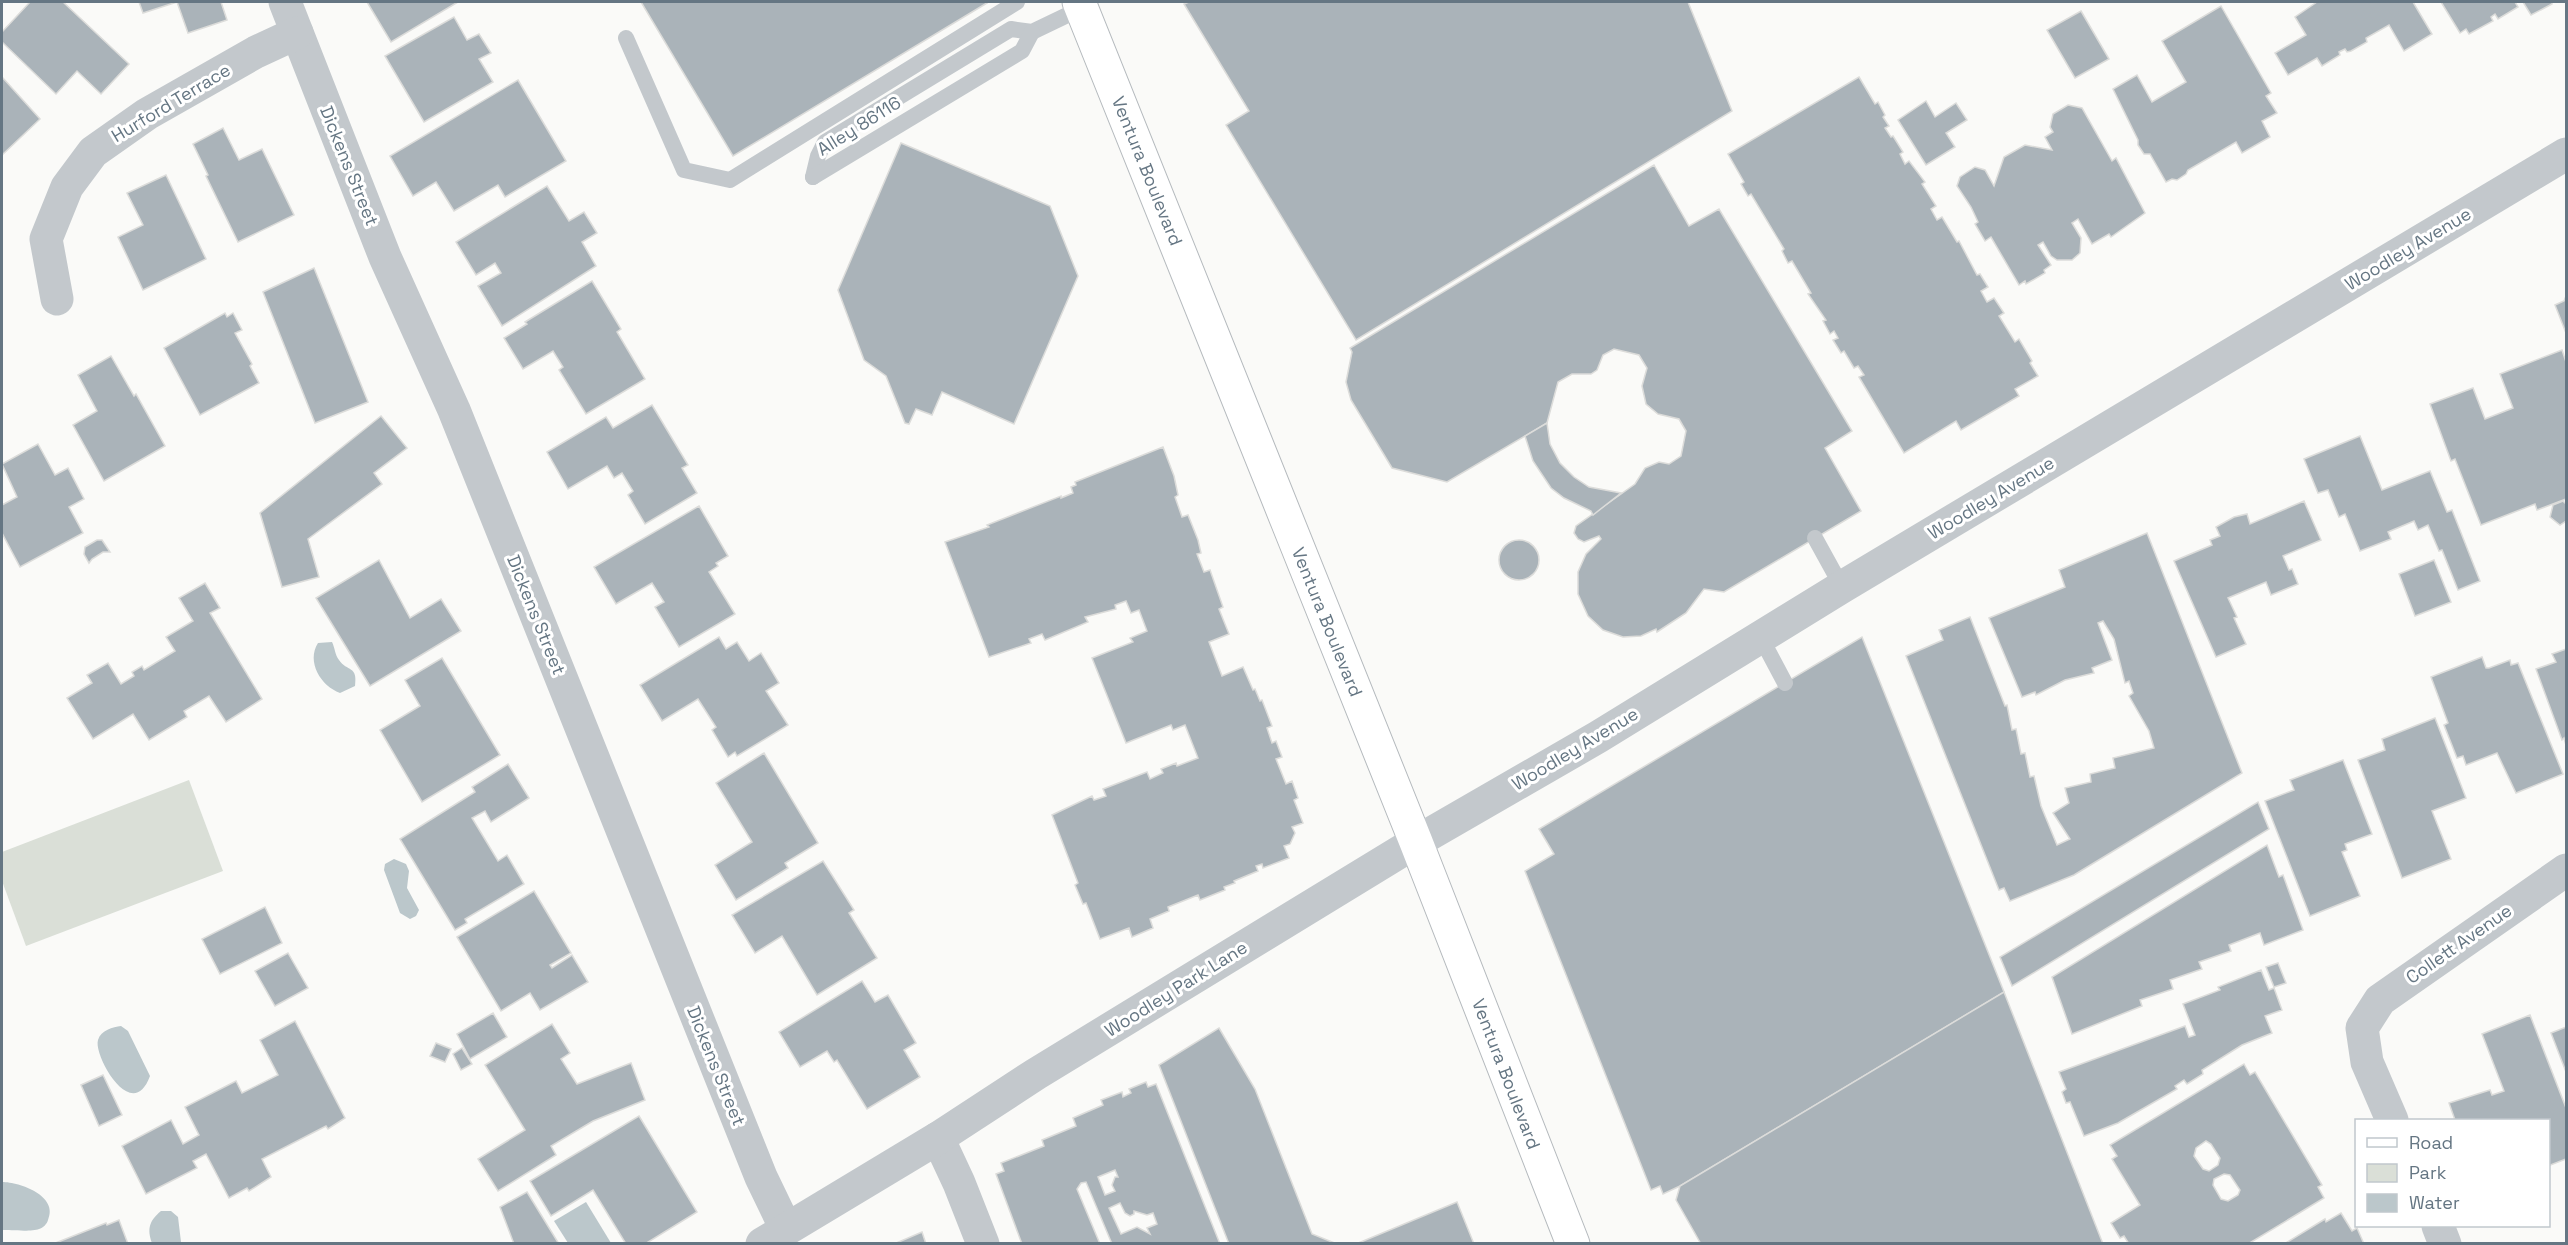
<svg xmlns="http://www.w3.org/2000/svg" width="2568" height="1245" viewBox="0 0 2568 1245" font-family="'Space Grotesk',sans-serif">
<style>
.green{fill:#dadfd7}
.water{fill:#bbc7cb}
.building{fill:#aab3b9;stroke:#dcdcda;stroke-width:1.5;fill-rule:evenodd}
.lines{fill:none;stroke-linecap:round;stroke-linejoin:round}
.primary-casing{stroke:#b5babe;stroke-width:35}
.service{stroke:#c3c8cc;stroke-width:16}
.minor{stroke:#c3c8cc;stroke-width:33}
.tertiary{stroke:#c3c8cc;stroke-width:33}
.primary{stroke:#fff;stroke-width:33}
.labels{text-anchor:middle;stroke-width:6;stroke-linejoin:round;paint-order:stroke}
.street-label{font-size:18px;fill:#657683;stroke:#fff}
</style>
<rect width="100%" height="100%" fill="#fafaf8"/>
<!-- green -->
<path class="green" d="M 189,780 L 223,871 L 26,946 L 2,881 L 2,852 Z"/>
<!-- water -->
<g class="water">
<path d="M 332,642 C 335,648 335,655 339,660 C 347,672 358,665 355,686 L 340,693 C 321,686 306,662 318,643 Z"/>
<path d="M 394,859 L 406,864 L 409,871 L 407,888 L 419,910 L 416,916 L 410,919 L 400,913 L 384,870 L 385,864 Z"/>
<path d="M 121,1026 L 128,1031 L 150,1076 C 132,1125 93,1055 98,1040 C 101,1030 113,1027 121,1026 Z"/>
<path d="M 2,1182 C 20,1182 59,1196 48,1220 C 47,1224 43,1228 39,1229 C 32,1232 10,1230 2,1230 Z"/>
<path d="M 586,1202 L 611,1243 L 568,1243 L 554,1221 Z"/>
<path d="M 161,1211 L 171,1211 L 178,1217 L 181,1242 L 184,1243 L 152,1243 C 147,1229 149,1221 161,1211 Z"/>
</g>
<!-- building -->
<g class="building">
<path d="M 30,2 L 63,2 L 129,64 L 101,94 L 77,71 L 56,94 L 2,42 L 2,32 Z"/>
<path d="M 139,2 L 221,2 L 227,20 L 188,33 L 177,2 L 143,13 Z"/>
<path d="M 367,2 L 458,2 L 391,42 Z"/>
<path d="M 641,2 L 986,2 L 987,3 L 733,156 Z"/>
<path d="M 1189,2 L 1688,2 L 1732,111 L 1356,340 L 1226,125 L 1249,111 L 1184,4 Z"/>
<path d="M 2317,2 L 2413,2 L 2432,34 L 2404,51 L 2389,25 L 2366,38 L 2367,42 L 2351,51 L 2347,52 L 2345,49 L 2339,52 L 2340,55 L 2322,66 L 2317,58 L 2288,75 L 2275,53 L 2306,35 L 2295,17 Z"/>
<path d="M 2441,2 L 2515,2 L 2518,7 L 2498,19 L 2495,14 L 2491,17 L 2493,21 L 2469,34 L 2466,29 L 2460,33 Z"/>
<path d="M 2523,2 L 2552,2 L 2552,4 L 2531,15 Z"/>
<path d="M 2221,6 L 2271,93 L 2266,96 L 2277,113 L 2262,121 L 2270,137 L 2242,153 L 2236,142 L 2188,170 L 2186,174 L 2177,180 L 2172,179 L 2166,182 L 2150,154 L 2144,154 L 2138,145 L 2138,140 L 2113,89 L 2137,75 L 2152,102 L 2186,82 L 2162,41 Z"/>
<path d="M 2081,11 L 2109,59 L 2075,78 L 2047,30 Z"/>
<path d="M 454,17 L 467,40 L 479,34 L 491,53 L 479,59 L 493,82 L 424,122 L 385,56 Z"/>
<path d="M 2,77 L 40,119 L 2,155 Z"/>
<path d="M 1859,77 L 1875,104 L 1878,102 L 1885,115 L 1883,117 L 1889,126 L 1885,128 L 1891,137 L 1893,136 L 1903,152 L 1900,154 L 1905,164 L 1909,161 L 1925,182 L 1922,184 L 1936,206 L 1931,209 L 1937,220 L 1942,217 L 1957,242 L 1959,241 L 1977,275 L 1980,274 L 1988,287 L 1981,291 L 1987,302 L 1994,298 L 2004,313 L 1999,316 L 2015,342 L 2019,339 L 2032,361 L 2030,363 L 2038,376 L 2015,389 L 2019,396 L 1961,430 L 1956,421 L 1904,453 L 1859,377 L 1864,375 L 1858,366 L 1854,368 L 1844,351 L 1841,353 L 1833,340 L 1838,338 L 1834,331 L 1830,334 L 1823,321 L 1826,320 L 1808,294 L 1811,293 L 1792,261 L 1788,263 L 1782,251 L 1784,249 L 1751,194 L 1748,196 L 1741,184 L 1744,182 L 1728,154 Z"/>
<path d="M 518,80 L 566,161 L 505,197 L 498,185 L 454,211 L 436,182 L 413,196 L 390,156 Z"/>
<path d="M 1926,101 L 1935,117 L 1956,103 L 1967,120 L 1946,133 L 1955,147 L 1926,165 L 1898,120 Z"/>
<path d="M 2068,105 L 2082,108 L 2112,161 L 2116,158 L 2145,213 L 2111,237 L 2109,234 L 2092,244 L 2078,219 L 2072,223 L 2081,238 L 2080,253 L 2072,260 L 2057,260 L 2051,256 L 2043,242 L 2038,245 L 2051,265 L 2044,270 L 2045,273 L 2026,284 L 2025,281 L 2019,285 L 1991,237 L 1985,241 L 1975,224 L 1978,222 L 1971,207 L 1957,186 L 1960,177 L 1975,167 L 1985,170 L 1994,186 L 2004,157 L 2025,145 L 2052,150 L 2045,137 L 2053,132 L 2050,127 L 2053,114 Z"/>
<path d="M 223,128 L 239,160 L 262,149 L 294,215 L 238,242 L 206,176 L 208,175 L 193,144 Z"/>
<path d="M 901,143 L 1050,206 L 1078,276 L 1014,424 L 942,392 L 932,415 L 916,409 L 909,424 L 905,423 L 886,376 L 864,360 L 838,290 Z"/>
<path d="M 1654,165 L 1689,226 L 1719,209 L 1852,431 L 1825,448 L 1861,511 L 1724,592 L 1704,589 L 1686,613 L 1657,632 L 1656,629 L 1641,636 L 1623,637 L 1603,630 L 1588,616 L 1578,594 L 1578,572 L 1586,554 L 1601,539 L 1599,536 L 1584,542 L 1578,539 L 1574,533 L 1576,526 L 1635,484 L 1645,468 L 1659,462 L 1669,464 L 1681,456 L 1686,431 L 1679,419 L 1658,414 L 1646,404 L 1642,386 L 1647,368 L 1639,355 L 1614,349 L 1603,355 L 1597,370 L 1591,374 L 1572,374 L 1558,382 L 1547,423 L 1447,482 L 1392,468 L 1351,400 L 1346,382 L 1352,352 L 1350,348 Z"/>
<path d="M 166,175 L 206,259 L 143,290 L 118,237 L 143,225 L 127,193 Z"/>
<path d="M 547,186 L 569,221 L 584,212 L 597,233 L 582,242 L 596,266 L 502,326 L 478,286 L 501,273 L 495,263 L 476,275 L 456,242 Z"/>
<path d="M 314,268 L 368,402 L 315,423 L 263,292 Z"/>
<path d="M 592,281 L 621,329 L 617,332 L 645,379 L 586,414 L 559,370 L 563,367 L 553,351 L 523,369 L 504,338 L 527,324 L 525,322 Z"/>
<path d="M 2566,296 L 2566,333 L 2555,305 L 2564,301 Z"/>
<path d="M 225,313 L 227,317 L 233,313 L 242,330 L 235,333 L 252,364 L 250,366 L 259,383 L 200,415 L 164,348 Z"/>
<path d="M 2562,350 L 2566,362 L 2566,499 L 2537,510 L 2535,504 L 2481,525 L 2455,459 L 2451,461 L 2430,404 L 2473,388 L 2485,419 L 2513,408 L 2500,374 Z"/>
<path d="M 111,356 L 134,396 L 136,394 L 165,446 L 104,481 L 73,425 L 97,411 L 78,375 Z"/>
<path d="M 652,405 L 688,465 L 682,468 L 697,493 L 645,524 L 628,495 L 633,491 L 622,473 L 614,478 L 607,466 L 568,489 L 547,452 L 606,417 L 613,428 Z"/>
<path d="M 381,416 L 407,448 L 374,473 L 382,484 L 308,539 L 319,577 L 282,587 L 260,513 Z"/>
<path d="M 1547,423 L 1550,444 L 1560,463 L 1574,477 L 1589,487 L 1621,493 L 1593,515 L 1591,511 L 1564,498 L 1551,488 L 1533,461 L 1525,436 Z"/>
<path d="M 2360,436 L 2382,490 L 2430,471 L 2447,512 L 2452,510 L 2480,581 L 2458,590 L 2442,550 L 2439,551 L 2428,525 L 2418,530 L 2414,521 L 2388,532 L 2391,539 L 2360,551 L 2345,514 L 2339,517 L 2328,490 L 2318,493 L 2304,459 Z"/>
<path d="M 38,444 L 55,475 L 68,468 L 84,499 L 69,507 L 83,533 L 20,567 L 2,533 L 2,505 L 17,497 L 2,464 Z"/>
<path d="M 1163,447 L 1174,476 L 1178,495 L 1175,497 L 1182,517 L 1188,515 L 1198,540 L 1201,553 L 1197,554 L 1204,572 L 1210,570 L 1223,607 L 1219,609 L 1229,634 L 1209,642 L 1222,676 L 1243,667 L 1253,690 L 1255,689 L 1260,701 L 1262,700 L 1272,726 L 1267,728 L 1272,743 L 1276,741 L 1282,757 L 1276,759 L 1286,784 L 1292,781 L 1298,798 L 1294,800 L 1303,823 L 1292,827 L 1295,833 L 1290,844 L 1284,846 L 1289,858 L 1263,868 L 1262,864 L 1256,866 L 1258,871 L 1234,881 L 1235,883 L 1224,887 L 1225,890 L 1200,900 L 1198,895 L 1168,907 L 1169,911 L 1150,919 L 1153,928 L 1132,937 L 1129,928 L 1100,939 L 1086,903 L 1083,904 L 1075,885 L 1078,883 L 1052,815 L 1092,796 L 1094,800 L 1106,796 L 1103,789 L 1147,772 L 1150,779 L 1163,773 L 1161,769 L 1176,763 L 1177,766 L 1198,758 L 1185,725 L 1173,730 L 1171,725 L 1126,743 L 1092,658 L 1133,642 L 1130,638 L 1147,631 L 1139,610 L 1131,613 L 1126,601 L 1115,605 L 1116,609 L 1085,617 L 1088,622 L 1045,640 L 1042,634 L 1029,639 L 1031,643 L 989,657 L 945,542 L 989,527 L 987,525 L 1061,496 L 1061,498 L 1073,493 L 1071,487 L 1076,485 L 1075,482 Z"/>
<path d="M 2304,501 L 2321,540 L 2283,556 L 2289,570 L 2292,569 L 2298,584 L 2271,595 L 2266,582 L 2228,598 L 2237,617 L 2234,618 L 2246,644 L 2216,657 L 2174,561 L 2212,545 L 2210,540 L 2220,536 L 2216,527 L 2234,517 L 2247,514 L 2250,524 Z"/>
<path d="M 2563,501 L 2566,504 L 2566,521 L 2560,525 L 2550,517 L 2553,505 Z"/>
<path d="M 699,506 L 728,556 L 716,563 L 718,566 L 709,572 L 735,614 L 679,647 L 655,607 L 664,602 L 652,583 L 616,604 L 594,567 Z"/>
<path d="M 2147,533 L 2242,773 L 2074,875 L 2010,901 L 2004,888 L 1999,890 L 1906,656 L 1943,640 L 1939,630 L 1970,617 L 2005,706 L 2007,705 L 2012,730 L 2016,729 L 2021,754 L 2025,753 L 2030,777 L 2034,776 L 2041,806 L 2057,845 L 2070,839 L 2053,813 L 2069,803 L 2065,788 L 2091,782 L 2090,774 L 2115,768 L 2113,758 L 2154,748 L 2149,731 L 2129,696 L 2133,693 L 2129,681 L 2125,683 L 2114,639 L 2103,621 L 2098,623 L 2112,660 L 2092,668 L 2094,673 L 2065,680 L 2036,695 L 2035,692 L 2022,697 L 1989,618 L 2065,587 L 2059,570 Z"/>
<path d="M 97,540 L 102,540 L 110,552 L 103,552 L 92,559 L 89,563 L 84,554 L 85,547 Z"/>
<circle cx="1519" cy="560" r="20"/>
<path d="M 379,560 L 410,618 L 441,599 L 461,631 L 370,686 L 316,598 Z"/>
<path d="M 2434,560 L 2451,602 L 2415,616 L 2399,574 Z"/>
<path d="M 205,583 L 220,608 L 210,613 L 262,699 L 226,722 L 209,696 L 184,711 L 187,717 L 149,740 L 133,714 L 93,739 L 67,698 L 92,683 L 87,675 L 108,663 L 121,684 L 134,676 L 132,672 L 142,666 L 144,670 L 175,651 L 166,637 L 193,621 L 179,598 Z"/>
<path d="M 719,637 L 726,649 L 737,642 L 749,661 L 761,653 L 779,683 L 766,691 L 788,725 L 737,756 L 735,752 L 728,757 L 712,730 L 716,727 L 698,699 L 662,721 L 640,685 Z"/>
<path d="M 1862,637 L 2004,992 L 1680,1186 L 1663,1194 L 1660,1186 L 1651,1190 L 1525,871 L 1554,854 L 1539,829 Z"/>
<path d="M 2566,649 L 2566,745 L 2564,738 L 2562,740 L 2536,669 L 2556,662 L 2552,654 Z"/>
<path d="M 2482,657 L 2486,668 L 2489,668 L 2510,660 L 2511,665 L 2518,663 L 2563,774 L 2516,793 L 2497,753 L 2466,765 L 2463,756 L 2457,758 L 2444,725 L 2448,723 L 2431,677 Z"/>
<path d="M 442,658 L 500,755 L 422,802 L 380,730 L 420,706 L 405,680 Z"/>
<path d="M 2435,718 L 2466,798 L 2432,811 L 2451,859 L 2402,878 L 2358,760 L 2385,750 L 2382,739 Z"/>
<path d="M 764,753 L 818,843 L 785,863 L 788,868 L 736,900 L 715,865 L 752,842 L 716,783 Z"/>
<path d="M 2343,760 L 2372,834 L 2345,844 L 2347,850 L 2342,852 L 2360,896 L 2310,916 L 2265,801 L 2294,790 L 2290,780 Z"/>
<path d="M 508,764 L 529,798 L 491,822 L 485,811 L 472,818 L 498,861 L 507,855 L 524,884 L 465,919 L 467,923 L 455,930 L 400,839 L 475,792 L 472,787 Z"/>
<path d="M 2258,802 L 2269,829 L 2012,986 L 2000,957 Z"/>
<path d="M 2267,845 L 2279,877 L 2283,875 L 2303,930 L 2264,945 L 2260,933 L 2229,945 L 2231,951 L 2199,962 L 2202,969 L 2170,980 L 2173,989 L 2140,1000 L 2142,1006 L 2072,1034 L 2052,977 Z"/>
<path d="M 823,861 L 854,910 L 849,913 L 877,958 L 817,995 L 782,936 L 755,953 L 732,915 Z"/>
<path d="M 534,891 L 571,953 L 550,965 L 552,968 L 572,955 L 588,982 L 540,1010 L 530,993 L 501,1011 L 457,937 Z"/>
<path d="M 265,907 L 282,943 L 220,974 L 202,939 Z"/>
<path d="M 288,953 L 308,988 L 275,1006 L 255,971 Z"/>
<path d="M 2278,963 L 2286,983 L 2274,987 L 2266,967 Z"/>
<path d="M 2261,970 L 2269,990 L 2274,988 L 2282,1010 L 2265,1016 L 2272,1033 L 2242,1045 L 2202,1070 L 2203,1074 L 2187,1084 L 2184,1080 L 2175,1086 L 2177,1089 L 2118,1123 L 2084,1136 L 2070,1102 L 2066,1103 L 2062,1092 L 2066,1089 L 2059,1072 L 2185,1026 L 2189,1037 L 2195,1035 L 2183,1004 L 2220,990 L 2218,987 Z"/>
<path d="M 862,981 L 875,1002 L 888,995 L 916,1043 L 904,1050 L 920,1077 L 867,1109 L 837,1060 L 834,1062 L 827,1051 L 800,1067 L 779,1032 Z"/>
<path d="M 2004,992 L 2103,1244 L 1701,1244 L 1676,1200 L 1680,1186 Z"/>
<path d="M 493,1013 L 507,1037 L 470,1059 L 457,1034 Z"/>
<path d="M 2530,1015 L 2566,1108 L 2566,1159 L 2548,1166 L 2548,1120 L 2455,1120 L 2449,1103 L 2490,1090 L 2492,1095 L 2504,1091 L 2482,1034 Z"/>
<path d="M 295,1021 L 345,1118 L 328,1129 L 326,1126 L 262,1159 L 271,1177 L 249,1191 L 247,1188 L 229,1198 L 206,1154 L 193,1161 L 197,1168 L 146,1194 L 122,1146 L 171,1120 L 183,1144 L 199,1135 L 185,1107 L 236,1081 L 242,1093 L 278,1075 L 260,1040 Z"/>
<path d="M 552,1024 L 570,1053 L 561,1059 L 577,1084 L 631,1063 L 645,1100 L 593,1121 L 551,1146 L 556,1155 L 498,1191 L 478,1159 L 525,1130 L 485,1065 Z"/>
<path d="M 2566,1027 L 2566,1072 L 2551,1033 Z"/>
<path d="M 1219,1028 L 1255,1089 L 1312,1234 L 1337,1244 L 1229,1244 L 1159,1065 Z"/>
<path d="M 436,1043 L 451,1049 L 445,1062 L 430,1056 Z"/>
<path d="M 462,1048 L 472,1064 L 461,1070 L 453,1054 Z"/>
<path d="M 2244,1064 L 2250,1075 L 2255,1072 L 2322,1185 L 2318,1187 L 2324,1198 L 2248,1244 L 2129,1244 L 2124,1236 L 2120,1238 L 2111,1223 L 2140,1205 L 2112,1159 L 2117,1156 L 2110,1145 ZM 2206,1141 L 2211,1144 L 2220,1158 L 2218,1165 L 2209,1171 L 2203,1169 L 2194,1156 L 2196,1148 ZM 2224,1174 L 2230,1175 L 2240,1190 L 2238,1195 L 2228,1201 L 2221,1199 L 2213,1185 L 2214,1179 Z"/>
<path d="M 103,1075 L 122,1115 L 99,1126 L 81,1085 Z"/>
<path d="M 1146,1082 L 1148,1087 L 1156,1084 L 1220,1244 L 1112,1244 L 1086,1182 L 1081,1183 L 1077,1189 L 1100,1244 L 1022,1244 L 996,1174 L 1004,1171 L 1001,1163 L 1044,1146 L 1042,1140 L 1076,1126 L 1073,1118 L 1103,1105 L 1101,1100 L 1122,1092 L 1123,1097 L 1131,1093 L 1129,1089 ZM 1115,1170 L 1118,1177 L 1115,1177 L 1112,1185 L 1115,1191 L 1105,1195 L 1098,1177 ZM 1120,1203 L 1125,1213 L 1130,1216 L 1134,1214 L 1134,1211 L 1147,1215 L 1153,1213 L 1157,1224 L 1147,1228 L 1150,1234 L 1137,1227 L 1121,1234 L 1109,1208 Z"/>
<path d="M 639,1116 L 697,1212 L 645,1244 L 626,1244 L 593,1190 L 551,1216 L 530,1181 Z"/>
<path d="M 527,1192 L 559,1244 L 514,1244 L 500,1207 Z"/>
<path d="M 1457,1202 L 1474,1244 L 1356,1244 Z"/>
<path d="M 2341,1213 L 2352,1231 L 2357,1228 L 2364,1244 L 2284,1244 L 2325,1219 L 2326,1222 Z"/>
<path d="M 119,1220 L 128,1244 L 53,1244 L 106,1223 L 107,1225 Z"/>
<path d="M 922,1232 L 926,1244 L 894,1244 Z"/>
</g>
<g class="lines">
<!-- primary casing -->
<g class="primary-casing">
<path id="primary" d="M 1079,2 L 1416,842 L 1573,1244"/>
</g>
<!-- service -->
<g class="service">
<path d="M 626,38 L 684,170 L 730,180 L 1017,2"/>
<path d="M 813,177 L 818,156 L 825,142 L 1011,29 L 1032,32 L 1082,8"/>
<path d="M 813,177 L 1022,51 L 1032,32"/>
<path d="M 1815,538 L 1842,587"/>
<path d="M 1760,636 L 1785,683"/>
</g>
<!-- minor -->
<g class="minor">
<path d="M 285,2 L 385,257 L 454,410 L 761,1177 L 786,1229"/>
<path d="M 57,299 L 46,239 L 67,187 L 93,152 L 147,114 L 256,52 L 297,33"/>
<path d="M 2392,1120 L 2367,1062 L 2362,1028 L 2380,1000 L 2566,870"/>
<path d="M 938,1138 L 959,1183 L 983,1244"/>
<path d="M 2438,1226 L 2445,1244"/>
<path d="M 762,1244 L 938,1138 L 1036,1074 L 1416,842"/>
</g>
<!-- tertiary -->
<path class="tertiary" d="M 1416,842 L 1598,737 L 1842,587 L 2566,154"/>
<!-- primary -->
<use href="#primary" class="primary"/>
</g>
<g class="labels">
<!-- street labels -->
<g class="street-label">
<text transform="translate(171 103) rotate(-31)" y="6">Hurford Terrace</text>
<text transform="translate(859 126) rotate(-32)" y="6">Alley 86116</text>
<text transform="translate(349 166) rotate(68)" y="6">Dickens Street</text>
<text transform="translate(1147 171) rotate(68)" y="6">Ventura Boulevard</text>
<text transform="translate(2408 249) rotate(-31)" y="6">Woodley Avenue</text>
<text transform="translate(1991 498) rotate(-31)" y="6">Woodley Avenue</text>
<text transform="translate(536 615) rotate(68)" y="6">Dickens Street</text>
<text transform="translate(1327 622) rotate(68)" y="6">Ventura Boulevard</text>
<text transform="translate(1575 749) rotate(-31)" y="6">Woodley Avenue</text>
<text transform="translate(2459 944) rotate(-35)" y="6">Collett Avenue</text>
<text transform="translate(1176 989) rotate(-32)" y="6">Woodley Park Lane</text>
<text transform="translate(716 1066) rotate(68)" y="6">Dickens Street</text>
<text transform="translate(1506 1074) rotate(69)" y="6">Ventura Boulevard</text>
</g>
</g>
<!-- border -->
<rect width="2568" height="1245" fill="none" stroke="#657683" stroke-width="6"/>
<!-- legend -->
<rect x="2355" y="1119" width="195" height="108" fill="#ffffff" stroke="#c1c8cd" stroke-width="1.5"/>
<rect x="2367" y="1138" width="30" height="9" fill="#ffffff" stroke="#c1c8cd" stroke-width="1.5"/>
<text x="2409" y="1149" font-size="18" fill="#657683">Road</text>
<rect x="2367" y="1164" width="30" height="18" fill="#dadfd7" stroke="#c1c8cd" stroke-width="1.5"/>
<text x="2409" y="1179" font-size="18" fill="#657683">Park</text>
<rect x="2367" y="1194" width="30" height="18" fill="#bbc7cb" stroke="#c1c8cd" stroke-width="1.5"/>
<text x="2409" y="1209" font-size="18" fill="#657683">Water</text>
</svg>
